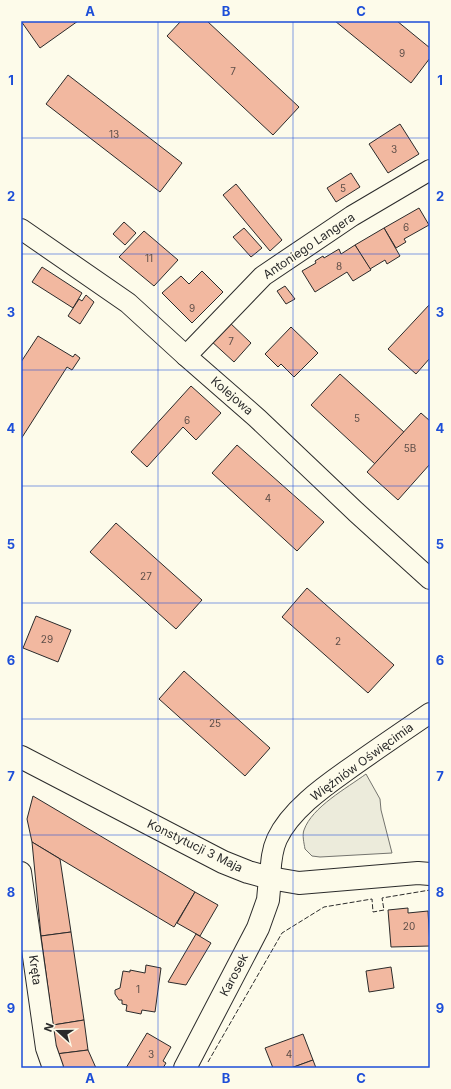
<svg xmlns="http://www.w3.org/2000/svg" width="451" height="1089" viewBox="0 0 451 1089" font-family="Inter,sans-serif">
<style>
.green{fill:#ecebdb;stroke:#74746e}
.building{fill:#f2b8a0;stroke:#2b2b2b}
.lines{fill:none;stroke-linecap:round;stroke-linejoin:round}
.minor-casing{stroke:#2b2b2b;stroke-width:22}
.tertiary-casing{stroke:#2b2b2b;stroke-width:24}
.secondary-casing{stroke:#2b2b2b;stroke-width:24}
.minor{stroke:#fdfbea;stroke-width:20}
.tertiary{stroke:#fdfbea;stroke-width:22}
.secondary{stroke:#fdfbea;stroke-width:22}
.fence{stroke:#2b2b2b;stroke-width:1;stroke-dasharray:5 2;stroke-linecap:butt}
.grid{fill:none;stroke:#1d4ed8;stroke-width:1;stroke-opacity:0.55}
.labels{text-anchor:middle;stroke-width:3;stroke-linejoin:round;paint-order:stroke}
.number-label{font-size:10px;fill:#5d4e48}
.street-label{font-size:12px;fill:#2b2b2b;stroke:#fdfbea}
.neatline{fill:none;stroke:#1d4ed8;stroke-width:1.5}
.grid-label{font-size:13px;text-anchor:middle;font-weight:bold;fill:#1d4ed8}
</style>
<rect width="100%" height="100%" fill="#fdfbea"/>
<!-- green -->
<path class="green" d="M 366,774 L 380,799 L 381,810 L 392,853 L 320,857 L 312,856 L 305,849 C 304,843 302,835 304,830 C 312,807 347,788 366,774 Z"/>
<!-- building -->
<g class="building">
<path d="M 21,21 L 78,21 L 40,48 Z"/>
<path d="M 181,21 L 207,21 L 299,107 L 273,135 L 167,36 Z"/>
<path d="M 335,21 L 397,21 L 430,48 L 430,58 L 411,83 Z"/>
<path d="M 68,75 L 182,163 L 160,192 L 46,104 Z"/>
<path d="M 400,124 L 419,154 L 388,173 L 369,144 Z"/>
<path d="M 351,173 L 360,187 L 336,202 L 327,188 Z"/>
<path d="M 236,184 L 282,240 L 270,251 L 223,195 Z"/>
<path d="M 419,208 L 429,225 L 404,239 L 406,242 L 396,248 L 384,228 Z"/>
<path d="M 124,222 L 136,233 L 125,245 L 113,234 Z"/>
<path d="M 244,228 L 262,248 L 251,257 L 233,237 Z"/>
<path d="M 384,228 L 400,256 L 387,264 L 385,260 L 370,269 L 355,245 Z"/>
<path d="M 144,231 L 178,260 L 154,286 L 119,257 Z"/>
<path d="M 355,245 L 371,270 L 353,281 L 347,272 L 315,292 L 302,271 L 316,263 L 315,261 L 323,256 L 324,258 L 339,249 L 341,254 Z"/>
<path d="M 42,267 L 82,293 L 73,308 L 32,282 Z"/>
<path d="M 202,271 L 223,292 L 192,323 L 162,293 L 181,276 L 189,284 Z"/>
<path d="M 285,286 L 295,299 L 286,304 L 277,291 Z"/>
<path d="M 86,295 L 94,302 L 80,324 L 68,316 L 79,299 L 82,301 Z"/>
<path d="M 430,304 L 430,358 L 416,374 L 388,349 Z"/>
<path d="M 228,321 L 251,343 L 234,362 L 210,340 Z"/>
<path d="M 291,327 L 318,353 L 294,377 L 281,364 L 278,367 L 265,354 Z"/>
<path d="M 38,336 L 73,357 L 75,354 L 80,358 L 72,370 L 67,367 L 21,439 L 21,362 Z"/>
<path d="M 340,374 L 404,432 L 375,464 L 311,405 Z"/>
<path d="M 191,386 L 221,413 L 196,440 L 183,427 L 147,467 L 131,452 Z"/>
<path d="M 421,413 L 430,421 L 430,464 L 398,500 L 367,472 Z"/>
<path d="M 237,445 L 324,522 L 297,551 L 212,473 Z"/>
<path d="M 116,523 L 202,600 L 176,629 L 90,552 Z"/>
<path d="M 307,588 L 394,665 L 368,693 L 282,617 Z"/>
<path d="M 36,616 L 71,630 L 58,662 L 23,648 Z"/>
<path d="M 184,671 L 270,748 L 245,776 L 159,699 Z"/>
<path d="M 33,796 L 195,892 L 174,927 L 32,842 L 27,819 Z"/>
<path d="M 32,842 L 60,859 L 71,932 L 41,936 Z"/>
<path d="M 195,892 L 218,905 L 200,936 L 177,923 Z"/>
<path d="M 408,908 L 408,913 L 428,911 L 430,946 L 391,947 L 388,910 Z"/>
<path d="M 71,932 L 84,1020 L 53,1025 L 41,936 Z"/>
<path d="M 196,934 L 211,943 L 186,985 L 168,982 Z"/>
<path d="M 146,965 L 161,968 L 155,1012 L 142,1010 L 141,1014 L 126,1011 L 127,1005 L 122,1004 L 122,1000 L 119,1000 L 115,994 L 115,990 L 120,988 L 123,971 L 130,972 L 130,970 L 145,973 Z"/>
<path d="M 391,967 L 394,988 L 369,992 L 366,971 Z"/>
<path d="M 84,1020 L 88,1050 L 56,1054 L 53,1025 Z"/>
<path d="M 147,1033 L 171,1047 L 163,1061 L 166,1063 L 163,1068 L 126,1068 Z"/>
<path d="M 303,1034 L 313,1060 L 291,1068 L 273,1068 L 265,1048 Z"/>
<path d="M 88,1050 L 96,1068 L 62,1068 L 56,1054 Z"/>
<path d="M 313,1060 L 316,1068 L 291,1068 Z"/>
</g>
<g class="lines">
<!-- minor casing -->
<g class="minor-casing">
<g id="minor">
<path d="M 21,229 L 128,303 L 186,356 L 257,418 L 356,512 L 430,579"/>
<path d="M 186,356 L 263,276 L 352,216 L 430,170"/>
<path d="M 21,872 L 46,1048 L 53,1068"/>
<path d="M 270,878 C 271,865 271,852 277,839 C 290,811 322,788 346,771 C 374,751 402,732 430,713"/>
</g>
</g>
<!-- tertiary casing -->
<g class="tertiary-casing">
<path id="tertiary" d="M 270,878 L 299,883 L 418,873 L 430,874"/>
</g>
<!-- secondary casing -->
<g class="secondary-casing">
<path id="secondary" d="M 21,757 L 223,862 L 248,872 L 270,878 L 268,900 L 258,928 L 185,1068"/>
</g>
<!-- minor -->
<use href="#minor" class="minor"/>
<!-- tertiary -->
<use href="#tertiary" class="tertiary"/>
<!-- secondary -->
<use href="#secondary" class="secondary"/>
<!-- fence -->
<path class="fence" d="M 208,1062 L 282,933 L 324,907 L 372,899 L 373,912 L 384,910 L 382,898 L 430,890"/>
</g>
<!-- grid -->
<path class="grid" d="M 158,21 L 158,1068M 293,21 L 293,1068M 21,138 L 430,138M 21,254 L 430,254M 21,370 L 430,370M 21,486 L 430,486M 21,603 L 430,603M 21,719 L 430,719M 21,835 L 430,835M 21,951 L 430,951"/>
<g class="labels">
<!-- number labels -->
<g class="number-label">
<text x="402" y="57">9</text>
<text x="233" y="75">7</text>
<text x="114" y="138">13</text>
<text x="394" y="153">3</text>
<text x="343" y="192">5</text>
<text x="406" y="231">6</text>
<text x="149" y="262">11</text>
<text x="339" y="270">8</text>
<text x="192" y="312">9</text>
<text x="231" y="345">7</text>
<text x="357" y="422">5</text>
<text x="187" y="424">6</text>
<text x="410" y="452">5B</text>
<text x="268" y="502">4</text>
<text x="146" y="580">27</text>
<text x="47" y="643">29</text>
<text x="338" y="645">2</text>
<text x="215" y="727">25</text>
<text x="409" y="930">20</text>
<text x="138" y="993">1</text>
<text x="151" y="1058">3</text>
<text x="289" y="1058">4</text>
</g>
<!-- street labels -->
<g class="street-label">
<text transform="translate(309 246) rotate(-34)" y="4">Antoniego Langera</text>
<text transform="translate(232 396) rotate(41)" y="4">Kolejowa</text>
<text transform="translate(362 762) rotate(-36)" y="4">Więźniów Oświęcimia</text>
<text transform="translate(195 846) rotate(26)" y="4">Konstytucji 3 Maja</text>
<text transform="translate(35 970) rotate(82)" y="4">Kręta</text>
<text transform="translate(234 975) rotate(-62)" y="4">Karosek</text>
</g>
</g>
<!-- border -->
<rect width="451" height="1089" fill="none" stroke="#fdfbea" stroke-width="44"/>
<!-- north arrow -->
<g transform="translate(58 1031) rotate(291)" stroke="#fdfbea" stroke-width="3" paint-order="stroke">
<path d="M0-3L7 15L0 10L-7 15Z" fill="#2b2b2b"/>
<text y="-6" font-size="11" font-weight="bold" text-anchor="middle" fill="#2b2b2b">N</text>
</g>
<rect x="22" y="22" width="407" height="1045" class="neatline"/>
<g class="grid-label">
<text x="90" y="16">A</text>
<text x="226" y="16">B</text>
<text x="361" y="16">C</text>
<text x="11" y="85">1</text>
<text x="440" y="85">1</text>
<text x="11" y="201">2</text>
<text x="440" y="201">2</text>
<text x="11" y="317">3</text>
<text x="440" y="317">3</text>
<text x="11" y="433">4</text>
<text x="440" y="433">4</text>
<text x="11" y="549">5</text>
<text x="440" y="549">5</text>
<text x="11" y="665">6</text>
<text x="440" y="665">6</text>
<text x="11" y="781">7</text>
<text x="440" y="781">7</text>
<text x="11" y="897">8</text>
<text x="440" y="897">8</text>
<text x="11" y="1013">9</text>
<text x="440" y="1013">9</text>
<text x="90" y="1083">A</text>
<text x="226" y="1083">B</text>
<text x="361" y="1083">C</text>
</g>
</svg>
